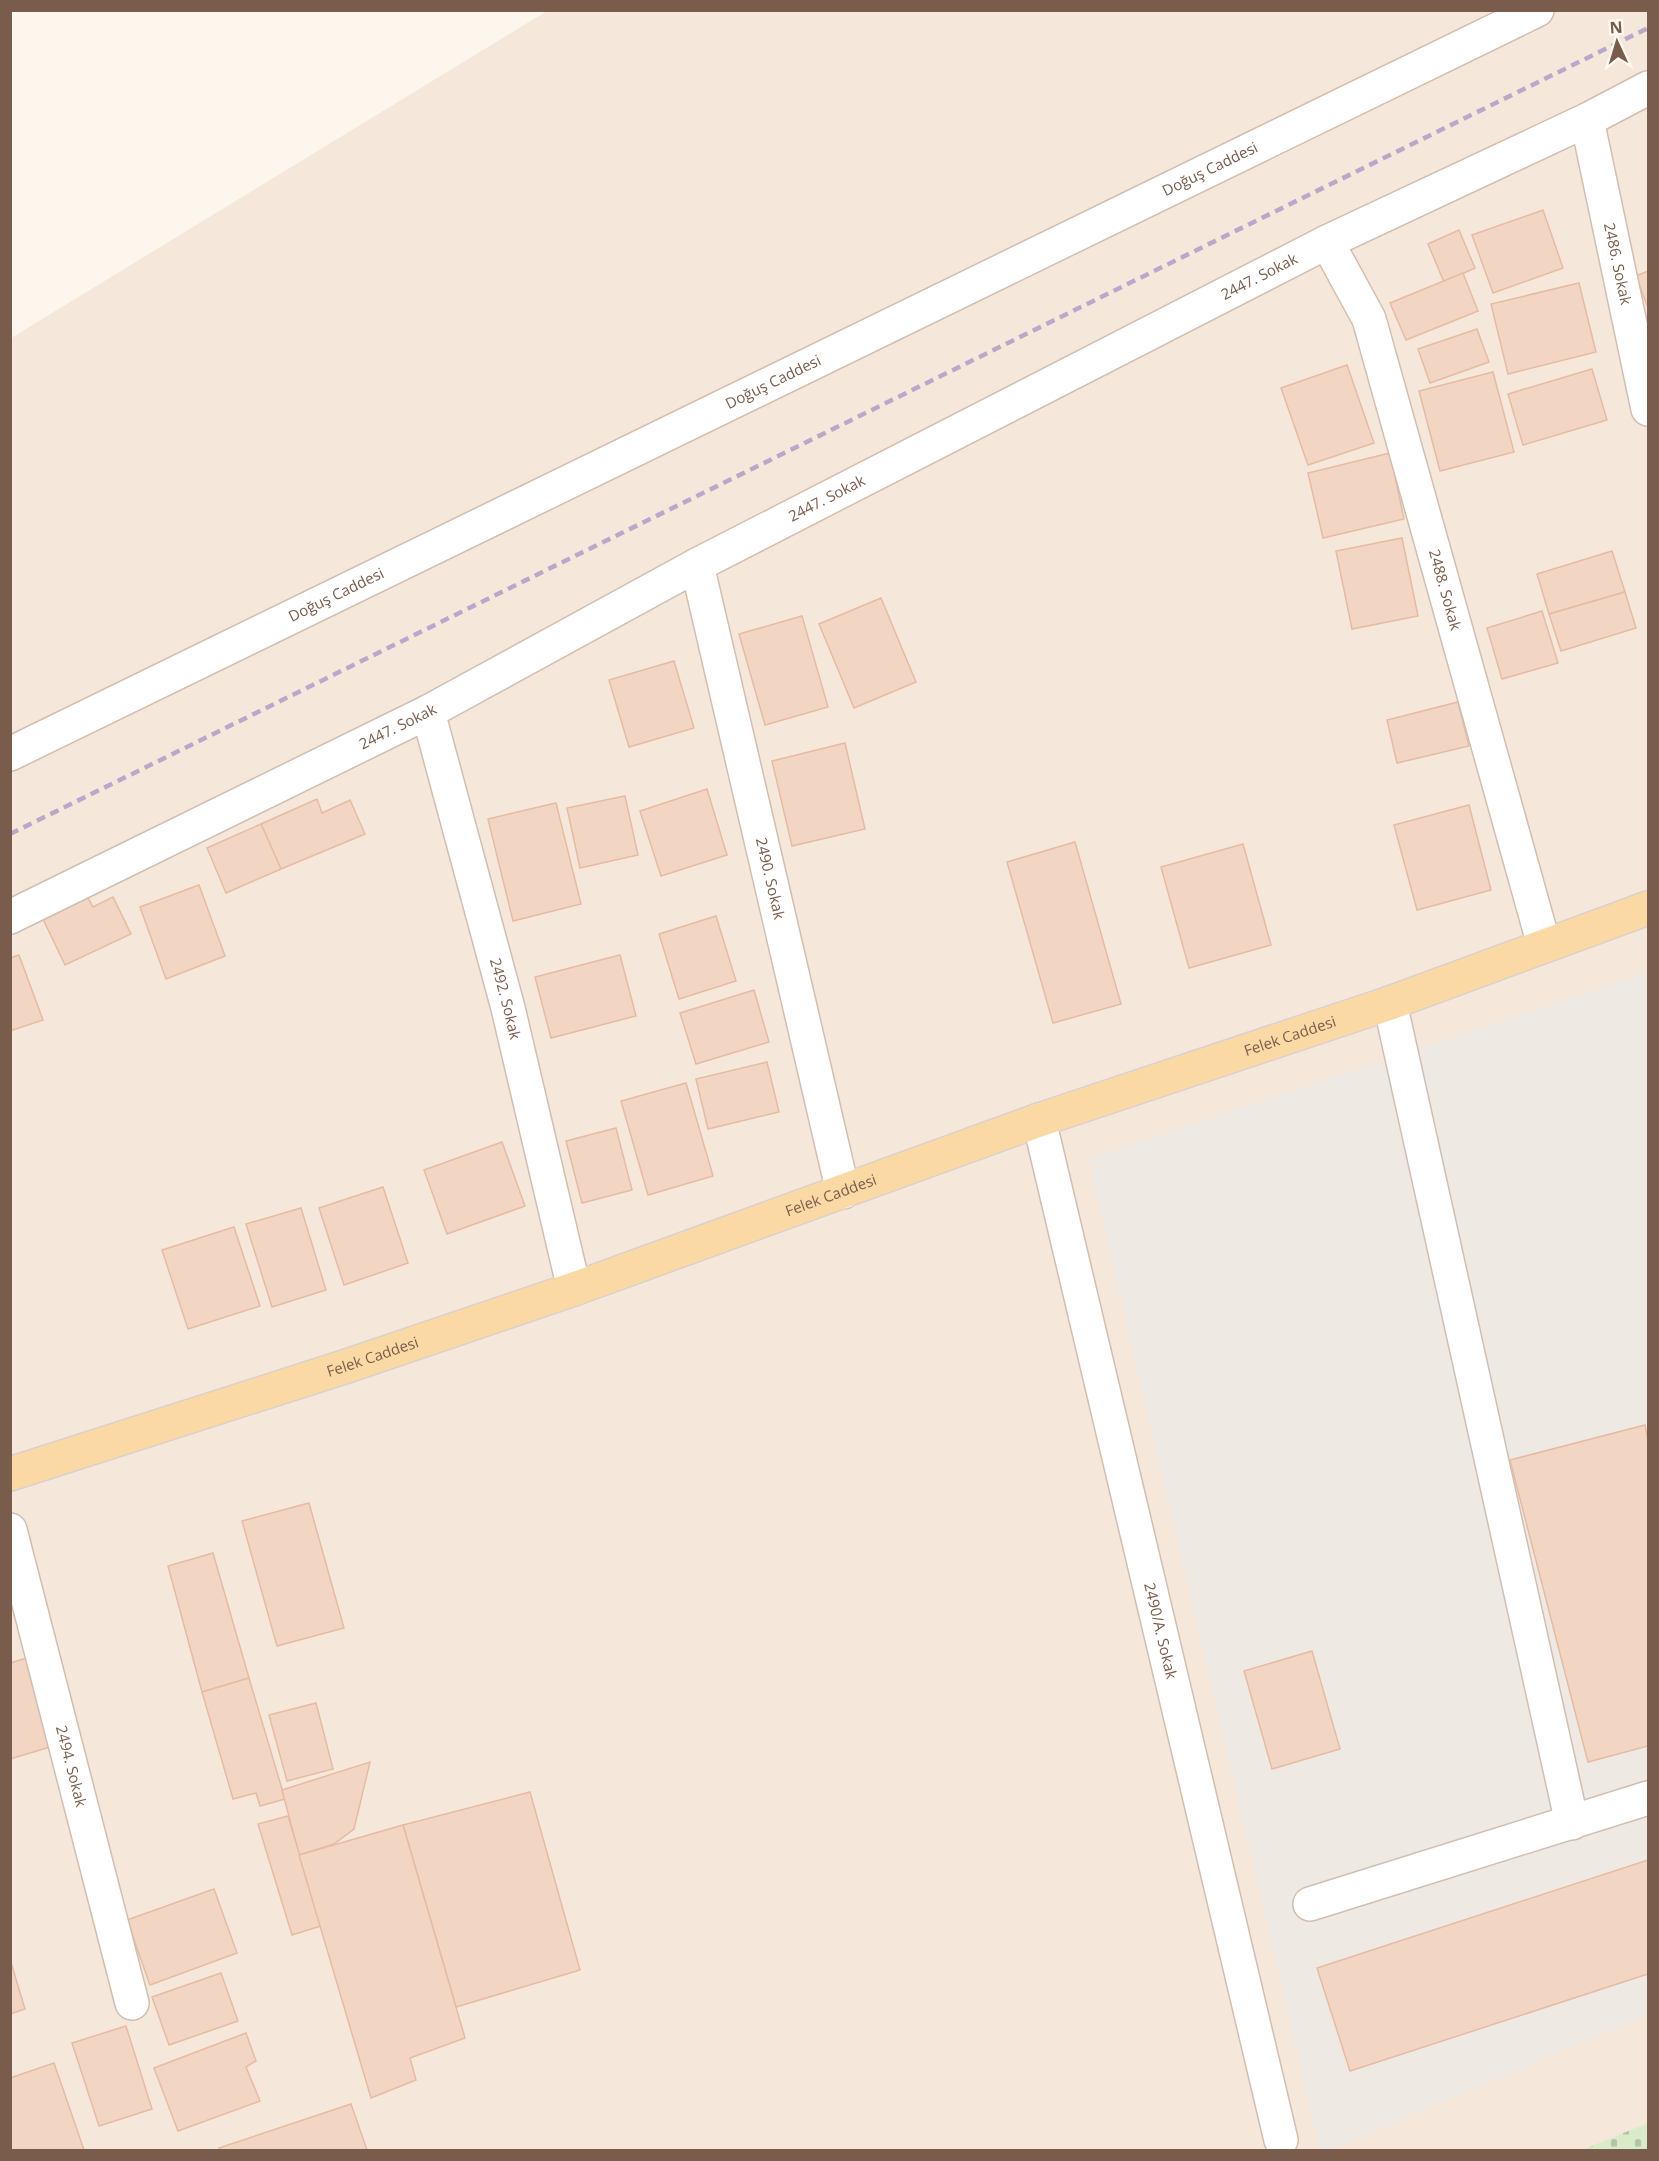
<svg xmlns="http://www.w3.org/2000/svg" width="1659" height="2161" viewBox="0 0 1659 2161" font-family="'Open Sans',sans-serif">
<style>
.residential{fill:#f5e8da}
.industrial{fill:#efe9e4}
.cemetery{fill:url(#cemetery-stones)}
.building{fill:#f3d5c3;stroke:#e6bba3;stroke-width:1.5}
.lines{fill:none;stroke-linecap:round;stroke-linejoin:round}
.minor-casing{stroke:#d1beb0;stroke-width:36}
.major-casing{stroke:#dad1cd;stroke-width:36}
.minor{stroke:#fff;stroke-width:33}
.major{stroke:#fbd9a5;stroke-width:33}
.rail{stroke:#b9a8c9;stroke-width:4.5;stroke-dasharray:9 6;stroke-linecap:butt}
.labels{text-anchor:middle;stroke-width:6;stroke-linejoin:round;paint-order:stroke}
.street-label{font-size:15px;fill:#7a5c4d;stroke:#fffaf3}
</style>
<defs>
<pattern id="cemetery-stones" width="16" height="16" patternUnits="userSpaceOnUse" patternTransform="scale(1.5)"><rect width="16" height="16" fill="#d8ecc9"/><path d="M2 7V4a2 2 0 0 1 4 0v3zM10 15v-3a2 2 0 0 1 4 0v3z" fill="#b4c2a5"/></pattern>
</defs>
<rect width="100%" height="100%" fill="#fdf6ec"/>
<!-- residential -->
<path class="residential" d="M 547,11 L 1648,11 L 1648,2150 L 11,2150 L 11,338 Z"/>
<!-- industrial -->
<path class="industrial" d="M 1648,972 L 1648,2014 L 1330,2150 L 1320,2150 L 1088,1159 Z"/>
<!-- cemetery -->
<path class="cemetery" d="M 1648,2123 L 1648,2150 L 1582,2150 Z"/>
<!-- building -->
<g class="building">
<path d="M 1543,210 L 1563,268 L 1493,293 L 1472,235 Z"/>
<path d="M 1459,230 L 1475,268 L 1444,282 L 1428,244 Z"/>
<path d="M 1648,271 L 1648,308 L 1636,276 Z"/>
<path d="M 1463,273 L 1478,311 L 1406,340 L 1390,303 Z"/>
<path d="M 1579,283 L 1596,352 L 1508,374 L 1491,304 Z"/>
<path d="M 1477,329 L 1489,362 L 1430,383 L 1418,349 Z"/>
<path d="M 1347,365 L 1374,443 L 1308,465 L 1281,388 Z"/>
<path d="M 1592,369 L 1607,420 L 1523,445 L 1508,394 Z"/>
<path d="M 1493,372 L 1514,452 L 1440,471 L 1419,391 Z"/>
<path d="M 1390,453 L 1404,519 L 1323,538 L 1308,473 Z"/>
<path d="M 1402,538 L 1418,616 L 1352,629 L 1336,551 Z"/>
<path d="M 1612,551 L 1625,592 L 1549,614 L 1537,574 Z"/>
<path d="M 1625,592 L 1636,628 L 1561,651 L 1549,614 Z"/>
<path d="M 881,598 L 916,682 L 854,708 L 819,624 Z"/>
<path d="M 1542,611 L 1558,663 L 1502,679 L 1487,628 Z"/>
<path d="M 802,616 L 828,707 L 765,725 L 739,634 Z"/>
<path d="M 674,661 L 694,728 L 629,747 L 609,680 Z"/>
<path d="M 1458,702 L 1469,746 L 1397,763 L 1387,720 Z"/>
<path d="M 845,743 L 865,829 L 792,846 L 772,761 Z"/>
<path d="M 707,789 L 727,855 L 661,876 L 640,811 Z"/>
<path d="M 625,796 L 638,855 L 580,868 L 567,808 Z"/>
<path d="M 317,799 L 322,813 L 350,800 L 365,834 L 281,869 L 261,824 Z"/>
<path d="M 556,803 L 581,904 L 513,921 L 488,819 Z"/>
<path d="M 1469,805 L 1491,890 L 1417,910 L 1394,825 Z"/>
<path d="M 261,824 L 281,869 L 226,893 L 207,848 Z"/>
<path d="M 1075,842 L 1121,1004 L 1053,1023 L 1007,862 Z"/>
<path d="M 1243,844 L 1271,945 L 1189,968 L 1161,867 Z"/>
<path d="M 199,885 L 225,956 L 166,979 L 140,907 Z"/>
<path d="M 87,896 L 93,907 L 113,897 L 131,934 L 65,965 L 42,917 Z"/>
<path d="M 716,916 L 736,981 L 679,999 L 659,934 Z"/>
<path d="M 19,955 L 43,1020 L 10,1031 L 10,958 Z"/>
<path d="M 620,955 L 636,1016 L 551,1038 L 535,977 Z"/>
<path d="M 754,990 L 769,1042 L 696,1064 L 680,1013 Z"/>
<path d="M 767,1062 L 779,1112 L 708,1129 L 696,1079 Z"/>
<path d="M 686,1083 L 713,1176 L 648,1195 L 621,1101 Z"/>
<path d="M 616,1128 L 632,1190 L 582,1203 L 566,1141 Z"/>
<path d="M 502,1142 L 525,1206 L 447,1234 L 424,1170 Z"/>
<path d="M 383,1187 L 408,1263 L 344,1285 L 319,1208 Z"/>
<path d="M 301,1208 L 326,1290 L 272,1307 L 246,1224 Z"/>
<path d="M 234,1227 L 260,1306 L 188,1329 L 162,1250 Z"/>
<path d="M 1645,1425 L 1648,1440 L 1648,1746 L 1588,1762 L 1510,1460 Z"/>
<path d="M 309,1503 L 344,1628 L 277,1646 L 242,1521 Z"/>
<path d="M 213,1553 L 249,1678 L 202,1692 L 168,1566 Z"/>
<path d="M 1312,1651 L 1340,1749 L 1272,1769 L 1244,1671 Z"/>
<path d="M 30,1657 L 57,1745 L 10,1759 L 10,1663 Z"/>
<path d="M 249,1678 L 285,1799 L 260,1806 L 256,1793 L 233,1799 L 202,1692 Z"/>
<path d="M 316,1703 L 333,1769 L 287,1781 L 269,1715 Z"/>
<path d="M 370,1762 L 354,1829 L 334,1844 L 299,1855 L 282,1790 Z"/>
<path d="M 530,1792 L 580,1970 L 456,2007 L 403,1825 Z"/>
<path d="M 288,1816 L 321,1926 L 292,1935 L 258,1824 Z"/>
<path d="M 403,1825 L 465,2038 L 410,2058 L 416,2080 L 371,2098 L 299,1855 Z"/>
<path d="M 1648,1860 L 1648,1974 L 1350,2071 L 1317,1968 Z"/>
<path d="M 214,1889 L 237,1953 L 150,1985 L 127,1920 Z"/>
<path d="M 10,1959 L 25,2009 L 10,2014 Z"/>
<path d="M 221,1973 L 238,2021 L 169,2045 L 152,1997 Z"/>
<path d="M 126,2026 L 152,2109 L 99,2126 L 72,2043 Z"/>
<path d="M 246,2033 L 256,2061 L 246,2067 L 260,2101 L 178,2131 L 154,2068 Z"/>
<path d="M 54,2063 L 84,2150 L 10,2150 L 10,2078 Z"/>
<path d="M 351,2104 L 367,2150 L 220,2150 L 219,2148 Z"/>
</g>
<g class="lines">
<!-- minor casing -->
<g class="minor-casing">
<g id="minor">
<path id="s1" d="M 1587,120 L 1648,409"/>
<path id="s2" d="M 1327,242 L 1369,319 L 1544,945"/>
<path id="s3" d="M 697,565 L 843,1192"/>
<path id="s4" d="M 428,712 L 508,1008 L 574,1289"/>
<path id="s5" d="M 10,754 L 1537,10"/>
<path id="s6" d="M 10,917 L 428,712 L 697,565 L 1327,242 L 1587,120 L 1648,88"/>
<path d="M 1390,1003 L 1572,1823"/>
<path id="s7" d="M 1039,1120 L 1281,2140"/>
<path id="s8" d="M 10,1530 L 132,2003"/>
<path d="M 1310,1904 L 1648,1798"/>
</g>
</g>
<!-- major casing -->
<g class="major-casing">
<g id="major">
<path id="s9" d="M 10,1474 L 347,1366 L 574,1289 L 1039,1120 L 1390,1003 L 1648,908"/>
</g>
</g>
<!-- minor -->
<use href="#minor" class="minor"/>
<!-- major -->
<use href="#major" class="major"/>
<!-- rail -->
<path class="rail" d="M 10,834 L 1648,28"/>
</g>
<g class="labels">
<!-- street labels -->
<g class="street-label">
<text dy="5" stroke="none"><textPath href="#s5" startOffset="1335">Doğuş Caddesi</textPath></text>
<text dy="5" stroke="none"><textPath href="#s1" startOffset="147">2486. Sokak</textPath></text>
<text dy="5" stroke="none"><textPath href="#s6" startOffset="1404">2447. Sokak</textPath></text>
<text dy="5" stroke="none"><textPath href="#s5" startOffset="849">Doğuş Caddesi</textPath></text>
<text dy="5" stroke="none"><textPath href="#s6" startOffset="918">2447. Sokak</textPath></text>
<text dy="5" stroke="none"><textPath href="#s2" startOffset="369">2488. Sokak</textPath></text>
<text dy="5" stroke="none"><textPath href="#s5" startOffset="363">Doğuş Caddesi</textPath></text>
<text dy="5" stroke="none"><textPath href="#s6" startOffset="432">2447. Sokak</textPath></text>
<text dy="5" stroke="none"><textPath href="#s3" startOffset="322">2490. Sokak</textPath></text>
<text dy="5" stroke="none"><textPath href="#s4" startOffset="297">2492. Sokak</textPath></text>
<text dy="5" stroke="none"><textPath href="#s9" startOffset="1353">Felek Caddesi</textPath></text>
<text dy="5" stroke="none"><textPath href="#s9" startOffset="867">Felek Caddesi</textPath></text>
<text dy="5" stroke="none"><textPath href="#s9" startOffset="381">Felek Caddesi</textPath></text>
<text dy="5" stroke="none"><textPath href="#s7" startOffset="525">2490/A. Sokak</textPath></text>
<text dy="5" stroke="none"><textPath href="#s8" startOffset="244">2494. Sokak</textPath></text>
</g>
</g>
<!-- border -->
<rect width="1659" height="2161" fill="none" stroke="#7a5c4d" stroke-width="24"/>
<!-- north arrow -->
<g transform="translate(1617 42) rotate(356)" stroke="#fffaf3" stroke-width="4.5" paint-order="stroke">
<path d="M0-4.5L10 22L0 15L-10 22Z" fill="#7a5c4d"/>
<text y="-9" font-size="16" font-weight="bold" text-anchor="middle" fill="#7a5c4d">N</text>
</g>
</svg>
